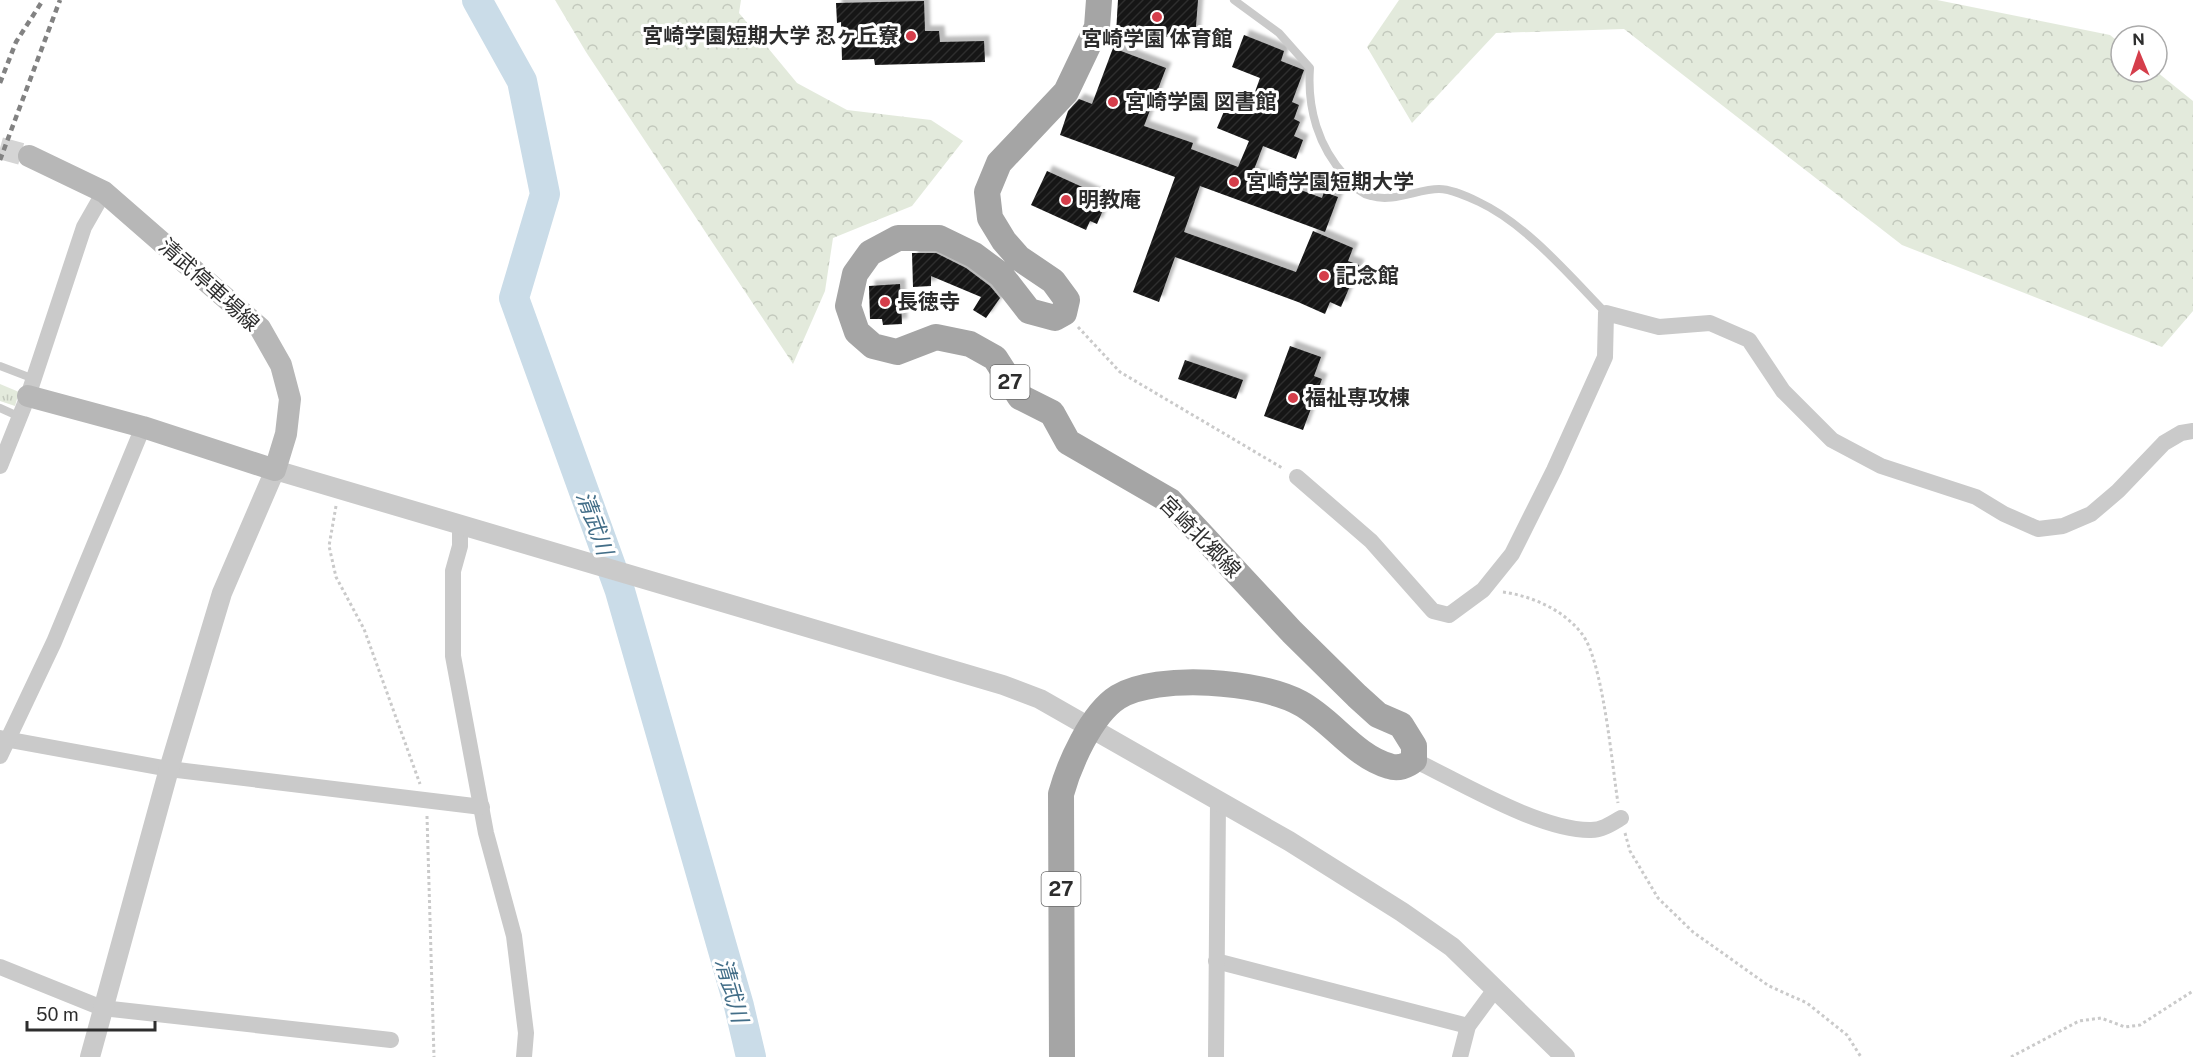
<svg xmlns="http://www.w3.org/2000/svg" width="2193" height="1057" viewBox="0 0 2193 1057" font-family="'Public Sans','Noto Sans JP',sans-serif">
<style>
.grass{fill:url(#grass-tufts)}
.forest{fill:url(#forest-crowns)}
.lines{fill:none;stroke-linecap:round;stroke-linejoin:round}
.river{stroke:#cadce8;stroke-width:30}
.building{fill:url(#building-hatch);filter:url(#shadow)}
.secondary-tunnel{stroke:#d5d5d5;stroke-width:22;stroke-dasharray:22 11;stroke-linecap:butt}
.path{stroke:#cacaca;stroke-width:3;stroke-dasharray:3 3;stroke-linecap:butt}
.service{stroke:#cacaca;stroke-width:8}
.minor{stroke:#cacaca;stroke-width:16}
.tertiary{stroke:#cacaca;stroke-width:20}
.secondary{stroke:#b7b7b7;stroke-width:22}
.primary{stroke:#a5a5a5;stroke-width:26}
.rail{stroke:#828282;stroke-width:4.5;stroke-dasharray:6 4.5;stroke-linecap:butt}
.poi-dot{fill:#d53e4b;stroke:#fff;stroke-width:2}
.labels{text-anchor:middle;stroke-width:6;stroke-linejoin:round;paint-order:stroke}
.shield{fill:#fff;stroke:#6c6c6c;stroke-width:1.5}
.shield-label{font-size:20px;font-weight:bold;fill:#2d2d2d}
.poi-label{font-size:21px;font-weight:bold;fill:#2d2d2d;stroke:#fff;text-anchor:start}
.street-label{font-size:21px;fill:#2d2d2d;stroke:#fff}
.water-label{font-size:22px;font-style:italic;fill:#436e88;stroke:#fff}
</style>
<defs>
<pattern id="grass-tufts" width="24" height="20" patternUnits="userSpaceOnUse" patternTransform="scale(1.5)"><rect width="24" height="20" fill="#e3eadc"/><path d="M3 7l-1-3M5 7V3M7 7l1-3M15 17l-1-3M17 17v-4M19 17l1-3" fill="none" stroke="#c3c9bd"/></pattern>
<pattern id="forest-crowns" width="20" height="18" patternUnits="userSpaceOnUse" patternTransform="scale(1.5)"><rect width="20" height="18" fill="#e3eadc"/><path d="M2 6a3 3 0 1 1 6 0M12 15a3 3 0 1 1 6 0" fill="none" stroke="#c3c9bd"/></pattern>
<pattern id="building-hatch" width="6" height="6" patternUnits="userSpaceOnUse" patternTransform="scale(1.5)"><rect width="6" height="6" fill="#141414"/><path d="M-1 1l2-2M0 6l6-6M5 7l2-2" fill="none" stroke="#2e2e2e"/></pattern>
<filter id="shadow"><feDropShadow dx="5.5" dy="-5.5" stdDeviation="1.5" flood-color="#0004"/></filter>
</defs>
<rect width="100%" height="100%" fill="#fff"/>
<!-- grass -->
<path class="grass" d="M 0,384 L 19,392 L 15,406 L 0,401 Z"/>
<!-- forest -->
<g class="forest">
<path d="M 555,0 L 741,0 L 739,13 L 797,83 L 847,110 L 931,120 L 963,141 L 912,206 L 833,238 L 825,291 L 793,364 L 586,52 Z"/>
<path d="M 1399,0 L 1937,0 L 2110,35 L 2121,44 L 2121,72 L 2157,72 L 2193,101 L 2193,311 L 2162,347 L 1902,245 L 1624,29 L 1496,33 L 1412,123 L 1367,47 Z"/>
</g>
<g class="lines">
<!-- river -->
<path class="river" d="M 477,0 L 522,81 L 545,194 L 514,298 L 620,591 L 739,1006 L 751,1057"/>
</g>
<!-- building -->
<g class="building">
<path d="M 1118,0 L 1198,0 L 1195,39 L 1116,33 Z"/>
<path d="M 924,1 L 925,31 L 939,31 L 940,42 L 984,41 L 985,62 L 875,65 L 874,59 L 842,60 L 841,22 L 837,23 L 836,3 Z"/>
<path d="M 1244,35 L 1284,51 L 1281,61 L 1304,70 L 1292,102 L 1299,105 L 1294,119 L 1300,122 L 1294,136 L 1303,140 L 1296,159 L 1263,146 L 1253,172 L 1322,198 L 1324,192 L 1338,197 L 1325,232 L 1200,186 L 1184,232 L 1296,272 L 1313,231 L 1353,248 L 1348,261 L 1359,265 L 1341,307 L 1330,302 L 1325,314 L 1298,302 L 1175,257 L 1159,302 L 1133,292 L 1175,177 L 1060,135 L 1068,111 L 1079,99 L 1092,104 L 1113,48 L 1166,68 L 1144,126 L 1193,143 L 1191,149 L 1238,167 L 1249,141 L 1217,128 L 1225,109 L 1231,112 L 1234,105 L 1240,107 L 1243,100 L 1251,103 L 1260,78 L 1232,67 Z"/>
<path d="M 1047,171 L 1100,195 L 1095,206 L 1103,210 L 1097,224 L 1090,221 L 1086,230 L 1031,205 Z"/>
<path d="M 912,253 L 936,253 L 966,268 L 990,286 L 1000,298 L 986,318 L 973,310 L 981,297 L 931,276 L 931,286 L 913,287 Z"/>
<path d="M 900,284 L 902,324 L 883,325 L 882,319 L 870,319 L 869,286 Z"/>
<path d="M 1290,346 L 1321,357 L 1314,376 L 1322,379 L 1303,430 L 1264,416 Z"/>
<path d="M 1185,360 L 1243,380 L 1236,399 L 1178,379 Z"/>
</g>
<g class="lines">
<!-- secondary-tunnel -->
<path class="secondary-tunnel" d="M 0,148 L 29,156"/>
<!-- path -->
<g class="path">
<path d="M 1078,327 L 1120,372 L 1284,469"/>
<path d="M 336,506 L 329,546 L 336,577 L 364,629 L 420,784"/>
<path d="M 1503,592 C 1532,596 1564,610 1582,634 C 1603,661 1612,765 1618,803"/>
<path d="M 427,816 L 434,1057"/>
<path d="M 1625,833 L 1630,851 L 1658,898 L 1693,932 L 1769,986 L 1807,1003 L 1847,1035 L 1861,1057"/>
<path d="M 2011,1057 L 2079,1021 L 2101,1018 L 2125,1027 L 2140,1025 L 2193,991"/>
</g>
<!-- service -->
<g class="service">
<path d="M 1234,0 L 1279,33 L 1310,68 C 1307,108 1318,147 1346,177 C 1352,185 1361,194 1371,196 C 1393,203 1418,189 1439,189 C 1450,189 1469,197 1479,202 C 1526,224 1570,276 1606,313"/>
<path d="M 0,366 L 34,379"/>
<path d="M 0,408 L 20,417"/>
</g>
<!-- minor -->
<g class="minor">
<path d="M 0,466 L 28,396 L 84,227 L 104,192"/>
<path d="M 1297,477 L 1371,541 L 1433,611 L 1449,615 L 1483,590 L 1512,554 L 1554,470 L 1605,357 L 1606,313 L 1659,327 L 1710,323 L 1749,340 L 1783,391 L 1832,440 L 1881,466 L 1976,497 L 2004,514 L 2038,529 L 2063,526 L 2091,514 L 2118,491 L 2164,443 L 2181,433 L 2193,431"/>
<path d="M 460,526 L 460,546 L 453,571 L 453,656 L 486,833 L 514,936 L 526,1033 L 524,1057"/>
<path d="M 0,738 L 169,769 L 482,807"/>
<path d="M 0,756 L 54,642 L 143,427"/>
<path d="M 1414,760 C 1460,782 1541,831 1591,830 C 1602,830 1611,824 1621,818"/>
<path d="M 1216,961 L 1468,1026"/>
<path d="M 0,967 L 102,1008 L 391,1040"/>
<path d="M 1216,1057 L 1218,801"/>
<path d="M 1460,1057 L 1468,1026 L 1496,988"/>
</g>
<!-- tertiary -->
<path class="tertiary" d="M 90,1057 L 169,769 L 222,593 L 275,470 L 1003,685 L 1040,699 L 1289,841 L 1402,912 L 1452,947 L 1565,1057"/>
<!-- secondary -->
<path class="secondary" d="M 28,396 L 143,427 L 275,470 L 286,434 L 290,399 L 281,365 L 260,328 L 104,192 L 29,156"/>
<!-- primary -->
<path class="primary" d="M 1062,1057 L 1061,794 C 1069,765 1091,714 1118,697 C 1158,673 1260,681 1300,703 C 1332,720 1354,756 1389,766 C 1398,769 1407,766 1414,760 L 1414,746 L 1401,725 L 1378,715 L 1357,696 L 1292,632 L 1170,501 L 1068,442 L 1052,413 L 1020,397 L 995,358 L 970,344 L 936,337 L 897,352 L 873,346 L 857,332 L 848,306 L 855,274 L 870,253 L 898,238 L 939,238 L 974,255 L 1001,275 L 1029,311 L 1055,318 L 1064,313 L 1067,300 L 1053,281 L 1019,258 L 1004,241 L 990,218 L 987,192 L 999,163 L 1066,92 L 1097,27 L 1099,0"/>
<!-- rail -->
<g class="rail">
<path d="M 0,83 L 16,42 L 43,0"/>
<path d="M 0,160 L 60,0"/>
</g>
</g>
<!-- markers -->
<g class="poi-dot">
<circle cx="1157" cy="17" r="6"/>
<circle cx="911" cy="36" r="6"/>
<circle cx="1113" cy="102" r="6"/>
<circle cx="1234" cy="182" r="6"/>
<circle cx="1066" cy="200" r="6"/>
<circle cx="1324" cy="276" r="6"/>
<circle cx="885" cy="302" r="6"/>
<circle cx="1293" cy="398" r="6"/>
</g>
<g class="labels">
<!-- shield labels -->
<g class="shield">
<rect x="990.5" y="365" width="39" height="34" rx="4.5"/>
<rect x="1041.5" y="872" width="39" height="34" rx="4.5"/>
</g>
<g class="shield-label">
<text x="1010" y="389">27</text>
<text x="1061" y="896">27</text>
</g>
<!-- poi labels -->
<g class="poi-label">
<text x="899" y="43" text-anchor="end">宮崎学園短期大学 忍ヶ丘寮</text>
<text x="1157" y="46" text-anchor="middle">宮崎学園 体育館</text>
<text x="1125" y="109">宮崎学園 図書館</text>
<text x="1246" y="189">宮崎学園短期大学</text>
<text x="1078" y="207">明教庵</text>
<text x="1336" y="283">記念館</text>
<text x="897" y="309">長徳寺</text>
<text x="1305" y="405">福祉専攻棟</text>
</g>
<!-- street labels -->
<g class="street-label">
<text transform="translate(209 285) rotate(42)" y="7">清武停車場線</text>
<text transform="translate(1200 537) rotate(45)" y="7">宮崎北郷線</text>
</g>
<!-- water labels -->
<g class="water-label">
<text transform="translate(595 523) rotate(70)" y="8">清武川</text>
<text transform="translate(732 990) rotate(74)" y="8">清武川</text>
</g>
</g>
<!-- north arrow -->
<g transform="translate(2139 54) rotate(358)"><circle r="28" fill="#ffffff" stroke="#ababab" stroke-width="1.5"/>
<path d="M0-4.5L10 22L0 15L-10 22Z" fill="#d53e4b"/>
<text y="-9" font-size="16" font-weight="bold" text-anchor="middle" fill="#2d2d2d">N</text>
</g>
<!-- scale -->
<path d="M27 1021v9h128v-9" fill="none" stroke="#2d2d2d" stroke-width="3"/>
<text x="36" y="1021" font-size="18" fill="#2d2d2d" stroke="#ffffff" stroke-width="4.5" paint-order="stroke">50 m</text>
</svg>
